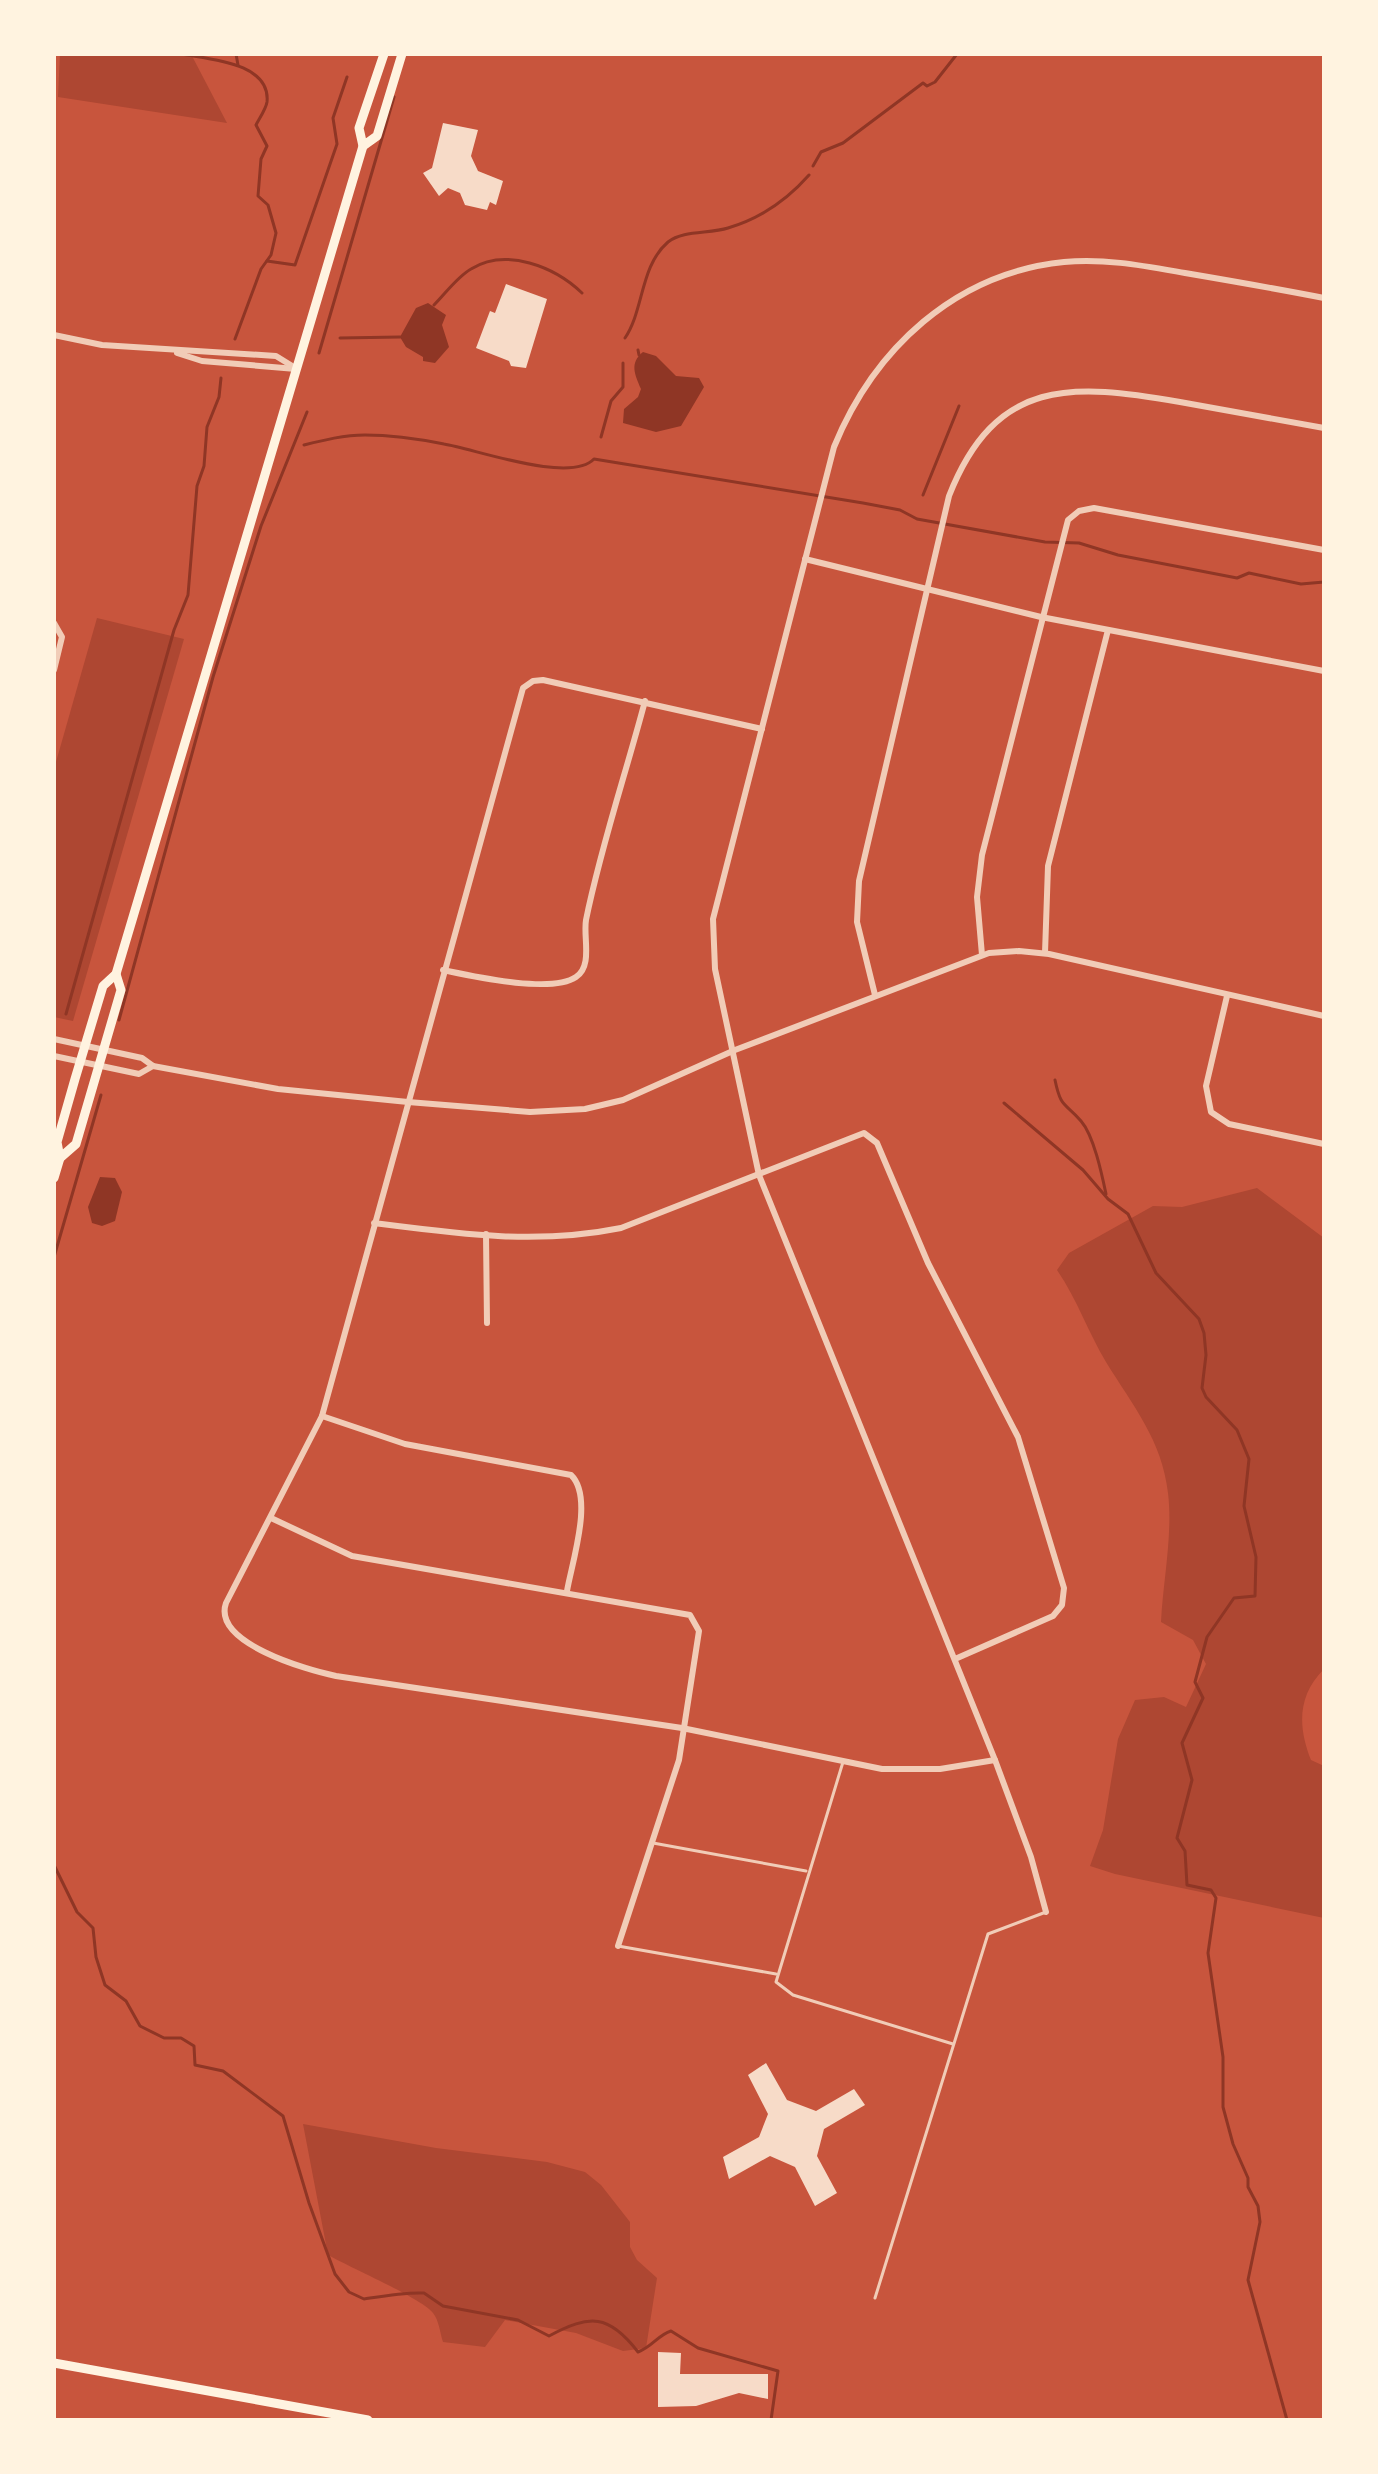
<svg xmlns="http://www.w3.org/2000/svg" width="1378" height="2474" viewBox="0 0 1378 2474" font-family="Jost,sans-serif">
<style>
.green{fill:#ae4732}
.water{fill:#8f3625}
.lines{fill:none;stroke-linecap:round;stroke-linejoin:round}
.stream{stroke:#8f3625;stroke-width:3}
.building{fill:#f7dbc8}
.service{stroke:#f1ccb7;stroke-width:3}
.minor{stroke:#f1ccb7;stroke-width:6}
.secondary{stroke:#fff3e0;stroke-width:9}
</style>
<rect width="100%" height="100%" fill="#c8553d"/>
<!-- green -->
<g class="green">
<path d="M 60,54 L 192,56 L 227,123 L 58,97 Z"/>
<path d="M 97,618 L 184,639 L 73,1021 L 54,1017 L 54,769 Z"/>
<path d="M 1257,1188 L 1324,1238 L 1324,1669 C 1297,1696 1298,1727 1311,1760 L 1324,1766 L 1324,1918 L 1115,1874 L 1090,1866 L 1103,1830 L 1118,1739 L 1135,1700 L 1164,1697 L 1186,1707 L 1206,1664 L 1193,1640 L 1161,1622 C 1163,1581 1173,1534 1168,1493 C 1162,1440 1133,1406 1106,1362 C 1088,1332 1078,1301 1057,1270 L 1069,1253 L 1153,1206 L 1182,1207 Z"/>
<path d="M 303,2124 L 436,2148 L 547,2162 L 585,2172 L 601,2185 L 630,2222 L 630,2247 L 637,2260 L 657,2278 L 646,2348 L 623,2351 L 576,2333 L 505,2320 L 485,2347 L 443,2342 C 440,2333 439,2320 433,2313 C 423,2299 349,2267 328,2255 Z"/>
</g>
<!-- water -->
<g class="water">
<path d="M 428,303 L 446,315 L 442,325 L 449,347 L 435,363 L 423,361 L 423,357 L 406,347 L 400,337 L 416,308 Z"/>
<path d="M 643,352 L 656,356 L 676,376 L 699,378 L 704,387 L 681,426 L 656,432 L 623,423 L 624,409 L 638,397 L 641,389 C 635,375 629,363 643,352 Z"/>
<path d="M 100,1177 L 115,1178 L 122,1192 L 115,1221 L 102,1226 L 92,1223 L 88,1207 Z"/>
</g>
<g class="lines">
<!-- stream -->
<g class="stream">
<path d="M 182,54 C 207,59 271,62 267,102 C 266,109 259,119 256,125 L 267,146 L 261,159 L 258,196 L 268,205 L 276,233 L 271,255 L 261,269 L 235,339"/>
<path d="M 236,54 L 238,65"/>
<path d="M 813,166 L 821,152 L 843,143 L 923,83 L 927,86 L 935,82 L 957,54"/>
<path d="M 267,261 L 295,265 L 337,144 L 333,118 L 347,77"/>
<path d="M 434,305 C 445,294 457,277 471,269 C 506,247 555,267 582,293"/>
<path d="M 340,338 L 400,337"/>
<path d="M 625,338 C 644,310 640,266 668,242 C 683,230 709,234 728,228 C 762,218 787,200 809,175"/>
<path d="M 638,350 L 639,355"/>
<path d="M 319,353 L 394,97"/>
<path d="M 601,437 L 611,401 L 623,387 L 623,363"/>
<path d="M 304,445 C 324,440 344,435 365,435 C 390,435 419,439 444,444 C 475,449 570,484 594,459 L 863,503 L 900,510 L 917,519 L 1045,542 L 1079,543 L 1118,555 L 1237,578 L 1249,573 L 1301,584 L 1324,582"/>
<path d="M 923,495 L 959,406"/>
<path d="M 66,1014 L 174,630 L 188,595 L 197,486 L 204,466 L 207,427 L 219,397 L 221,378"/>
<path d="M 119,1020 L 213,677 L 261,526 L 307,412"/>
<path d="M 1055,1080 C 1061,1109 1065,1102 1081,1121 C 1094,1136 1102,1175 1106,1194"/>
<path d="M 1004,1103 L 1083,1170 L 1108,1199 L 1128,1214 L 1156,1273 L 1199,1319 L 1204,1333 L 1206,1355 L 1202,1388 L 1206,1397 L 1237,1430 L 1249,1459 L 1244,1506 L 1256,1557 L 1255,1596 L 1234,1598 L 1207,1637 L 1195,1682 L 1203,1698 L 1182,1743 L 1192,1780 L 1177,1838 L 1185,1851 L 1187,1885 L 1211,1890 L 1216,1898 L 1208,1953 L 1223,2057 L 1223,2107 L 1233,2144 L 1248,2178 L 1248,2187 L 1258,2206 L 1260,2222 L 1248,2280 L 1287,2420"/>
<path d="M 54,1257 L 101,1095"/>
<path d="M 54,1865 L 77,1912 L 93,1928 L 96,1957 L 105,1985 L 126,2001 L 140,2026 L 164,2038 L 181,2038 L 194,2046 L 195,2065 L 223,2071 L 283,2116 L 309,2203 L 335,2274 L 349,2292 L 364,2299 C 383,2296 405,2292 424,2293 L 443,2306 L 518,2320 L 549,2336 C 590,2314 609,2314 638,2352 C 652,2347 658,2335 671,2331 L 698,2348 L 778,2371 L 771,2420"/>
</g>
</g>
<!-- building -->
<g class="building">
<path d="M 443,123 L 478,130 L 471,156 L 478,171 L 503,181 L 496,205 L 490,202 L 487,210 L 465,205 L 460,193 L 448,188 L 439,196 L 423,173 L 432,168 Z"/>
<path d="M 506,284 L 547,299 L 526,368 L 511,366 L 509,361 L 476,348 L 490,311 L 495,313 Z"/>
<path d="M 766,2063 L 787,2100 L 816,2111 L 854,2089 L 865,2105 L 824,2129 L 817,2156 L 837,2193 L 815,2206 L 795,2167 L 770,2156 L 729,2179 L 723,2157 L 759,2137 L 768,2114 L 748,2075 Z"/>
<path d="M 658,2352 L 681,2353 L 680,2374 L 768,2374 L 768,2399 L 739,2393 L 696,2406 L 658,2407 Z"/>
</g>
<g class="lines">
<!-- service -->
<g class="service">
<path d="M 843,1762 L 776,1982 L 793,1995 L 953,2044"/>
<path d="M 653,1843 L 806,1871"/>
<path d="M 618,1946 L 776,1974"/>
<path d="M 875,2298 L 988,1934 L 1046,1912"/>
</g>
<!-- minor -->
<g class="minor">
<path d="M 54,335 L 102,345 L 276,356 L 297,369"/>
<path d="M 177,353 L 202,361 L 296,369"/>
<path d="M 805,559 L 1041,617 L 1324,671"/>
<path d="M 54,623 L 62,637 L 54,670"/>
<path d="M 762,729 L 543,680 L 533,681 L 523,688 L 322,1416 L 226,1603 C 212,1643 307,1670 336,1676 L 682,1728 L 882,1769 L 940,1769 L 995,1760"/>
<path d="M 1045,953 L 1048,866 L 1108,630"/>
<path d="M 982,955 L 977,897 L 982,855 L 1068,520 L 1079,511 L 1094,508 L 1324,550"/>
<path d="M 443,970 C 472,976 551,994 576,977 C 593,966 583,937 586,920 C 601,846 626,773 645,701"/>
<path d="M 875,995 L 857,922 L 859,881 L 949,496 C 996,377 1072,383 1180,402 C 1228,411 1276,419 1324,428"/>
<path d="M 1227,996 L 1206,1086 L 1211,1112 L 1229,1124 L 1324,1144"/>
<path d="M 54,1039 L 142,1058 L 153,1066 L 278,1089 L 408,1102 L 530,1112 L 585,1109 L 623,1100 L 735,1050 L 989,953 L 1019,951 L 1049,954 L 1324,1016"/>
<path d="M 54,1056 L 139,1074 L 153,1066"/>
<path d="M 374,1223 C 459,1234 537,1245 621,1228 L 864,1133 L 877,1143 L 928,1263 L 1018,1437 L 1064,1588 L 1062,1605 L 1053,1616 L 955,1659"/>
<path d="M 486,1234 L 487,1323"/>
<path d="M 322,1416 L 405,1444 L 571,1475 C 594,1497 572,1562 567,1591"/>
<path d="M 271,1518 L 352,1556 L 690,1615 L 699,1631 L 679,1760 L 618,1946"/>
<path d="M 1046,1912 L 1031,1857 L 995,1760 L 759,1175 L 715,969 L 713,919 L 834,447 C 874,349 955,273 1064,262 C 1105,258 1145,266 1185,273 C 1232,281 1278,289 1324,298"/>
</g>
<!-- secondary -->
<g class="secondary">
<path d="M 363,146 L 377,136 L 402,54"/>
<path d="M 60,1158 L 76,1144 L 121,990 L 116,974"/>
<path d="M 54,1178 L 60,1158 L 57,1142 L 75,1079 L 103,986 L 116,974 L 363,146 L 359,128 L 384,54"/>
<path d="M 54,2363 L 368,2420"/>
</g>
</g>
<!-- border -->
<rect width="1378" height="2474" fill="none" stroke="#fff3e0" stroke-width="112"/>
</svg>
